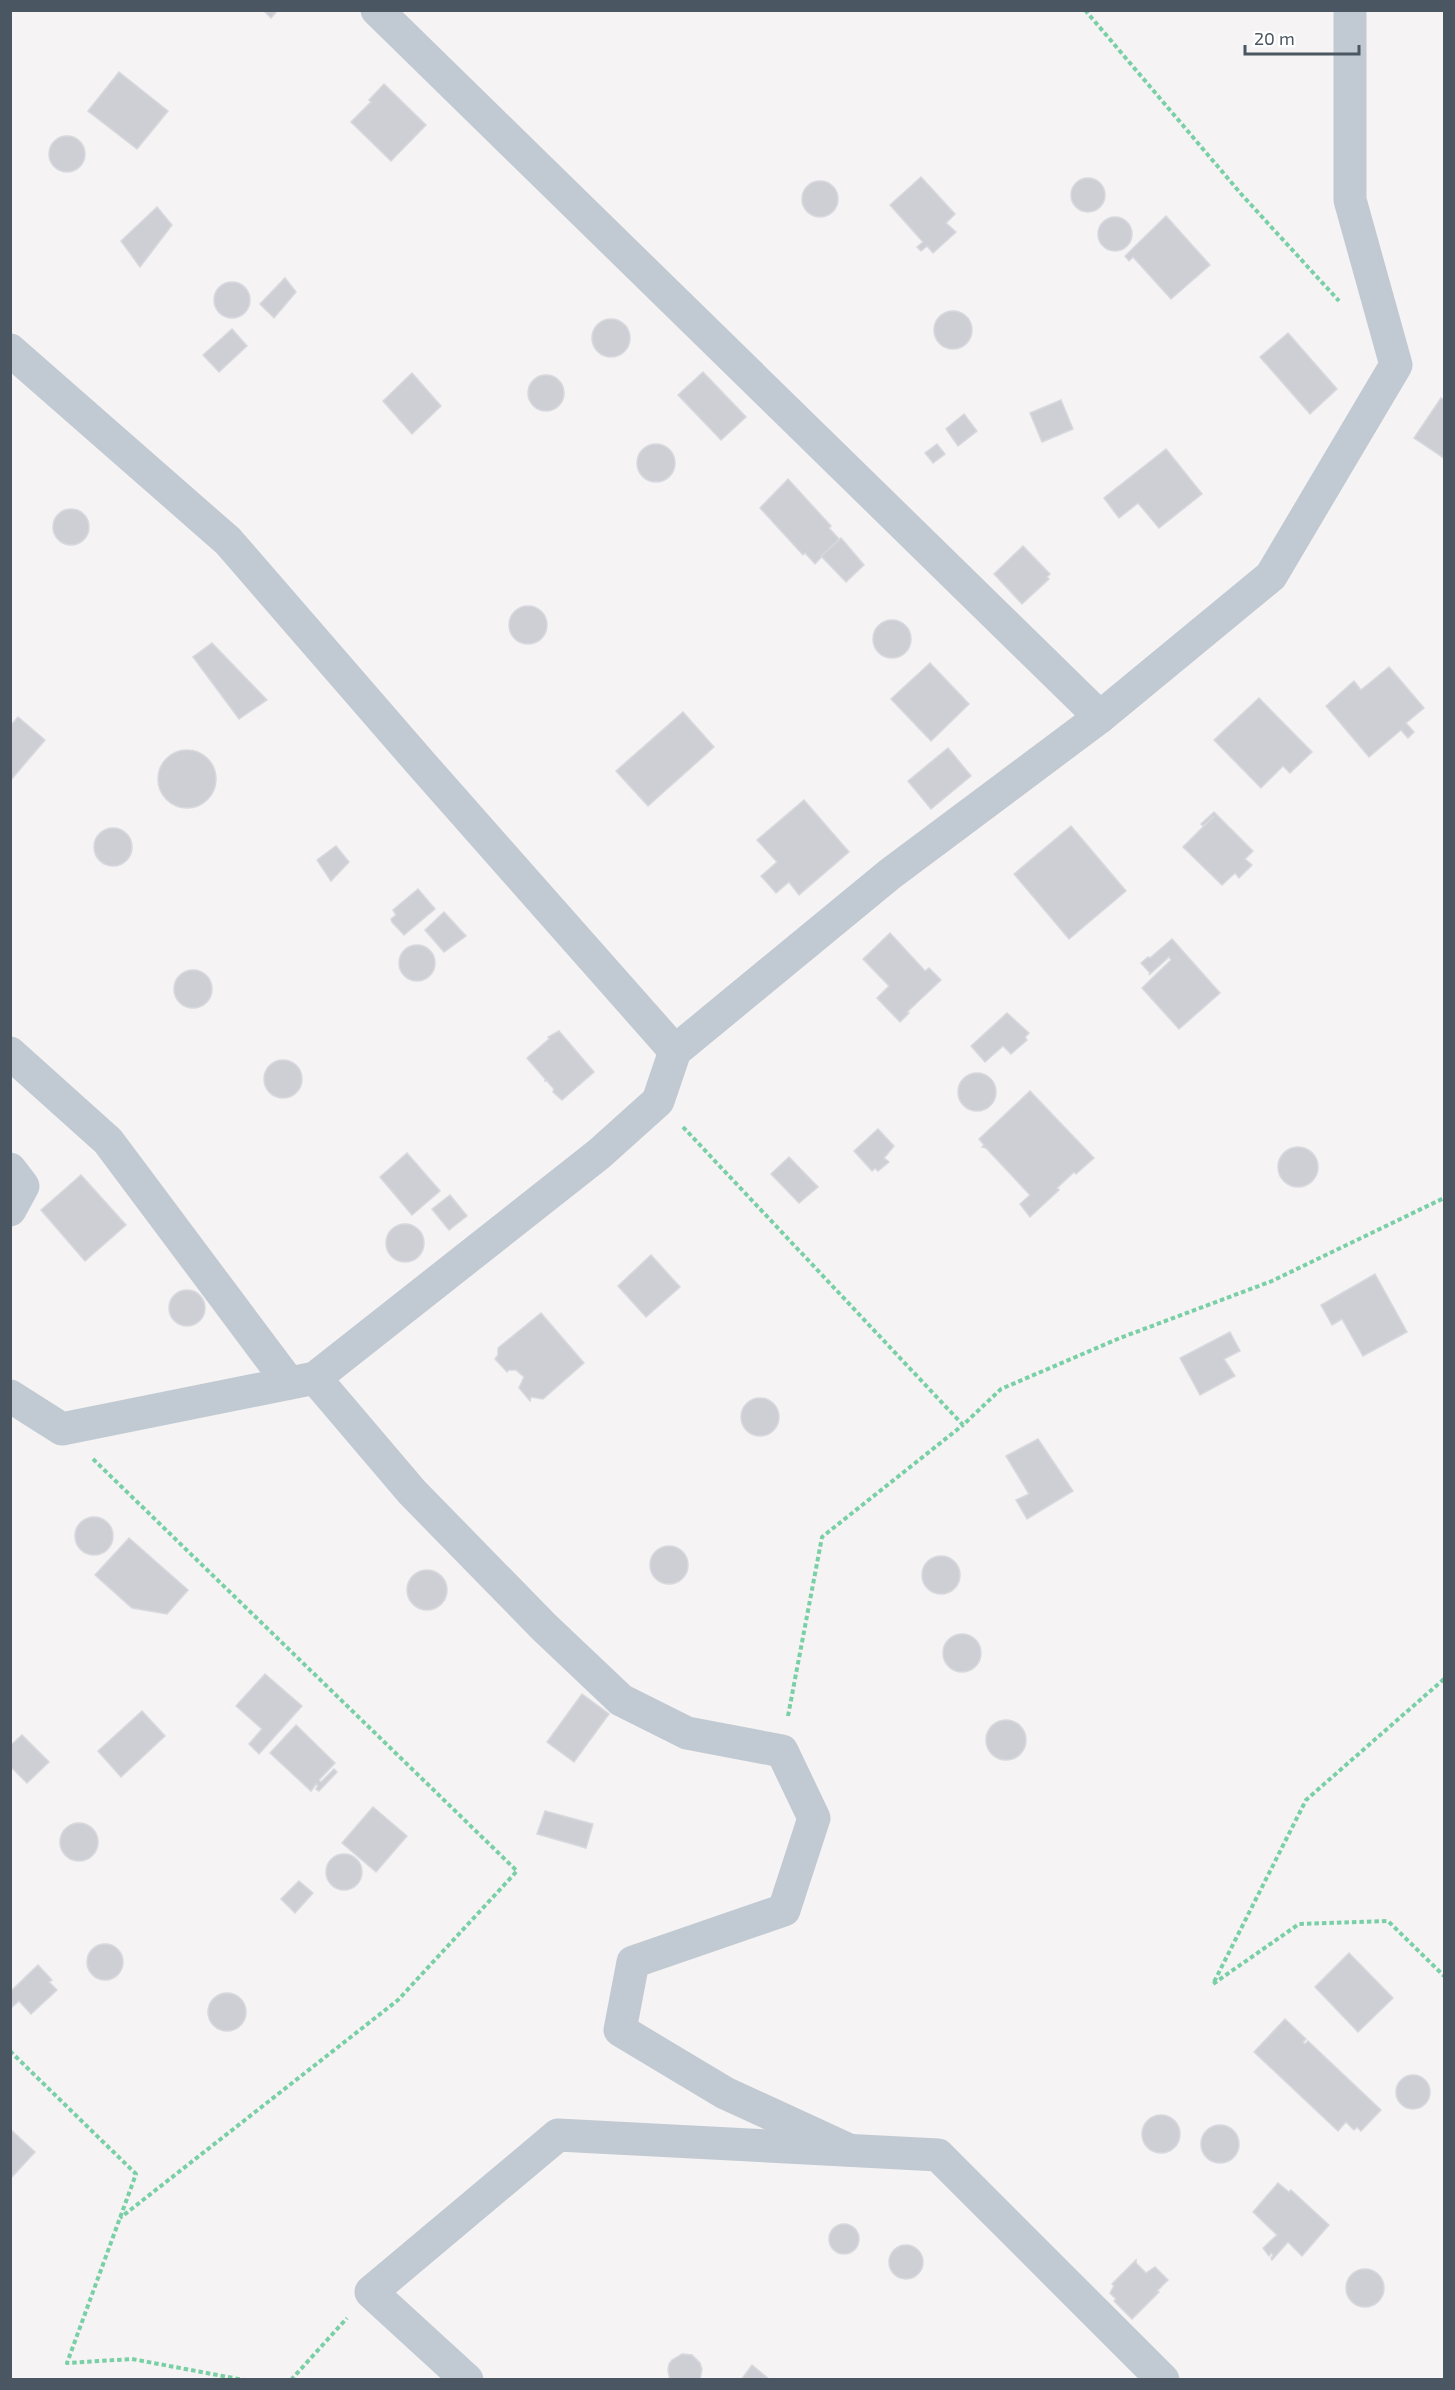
<svg xmlns="http://www.w3.org/2000/svg" width="1455" height="2390" viewBox="0 0 1455 2390" font-family="'Exo 2',sans-serif">
<style>
.building{fill:#cdcfd5;stroke:#d7d9de;stroke-width:1.5}
.lines{fill:none;stroke-linecap:round;stroke-linejoin:round}
.path{stroke:#7ad0a6;stroke-width:4;stroke-dasharray:4.5 3;stroke-linecap:butt}
.minor{stroke:#c1cad2;stroke-width:33}
</style>
<rect width="100%" height="100%" fill="#f5f3f3"/>
<!-- building -->
<g class="building">
<path d="M 263,10 L 278,10 L 271,18 Z"/>
<path d="M 119,72 L 168,111 L 137,149 L 88,111 Z"/>
<path d="M 384,84 L 426,125 L 391,161 L 351,122 L 371,102 L 369,100 Z"/>
<circle cx="67" cy="154" r="18"/>
<path d="M 921,177 L 955,214 L 946,223 L 956,232 L 933,253 L 927,246 L 921,251 L 917,247 L 923,242 L 890,205 Z"/>
<circle cx="1088" cy="195" r="17"/>
<circle cx="820" cy="199" r="18"/>
<path d="M 157,207 L 172,225 L 140,267 L 121,241 Z"/>
<path d="M 1166,216 L 1210,265 L 1171,299 L 1133,257 L 1129,261 L 1125,256 Z"/>
<circle cx="1115" cy="234" r="17"/>
<path d="M 285,278 L 296,292 L 274,318 L 260,304 Z"/>
<circle cx="232" cy="300" r="18"/>
<circle cx="953" cy="330" r="19"/>
<circle cx="611" cy="338" r="19"/>
<path d="M 232,329 L 247,346 L 219,372 L 203,355 Z"/>
<path d="M 1288,333 L 1337,389 L 1310,414 L 1260,357 Z"/>
<path d="M 703,372 L 746,417 L 721,440 L 678,395 Z"/>
<path d="M 412,373 L 441,406 L 412,434 L 383,401 Z"/>
<circle cx="546" cy="393" r="18"/>
<path d="M 1441,398 L 1444,400 L 1444,458 L 1414,438 Z"/>
<path d="M 1061,400 L 1073,429 L 1042,442 L 1030,413 Z"/>
<path d="M 964,414 L 977,431 L 958,446 L 946,429 Z"/>
<path d="M 937,444 L 945,454 L 933,463 L 925,453 Z"/>
<circle cx="656" cy="463" r="19"/>
<path d="M 1166,449 L 1202,494 L 1159,528 L 1138,503 L 1119,518 L 1104,498 Z"/>
<path d="M 788,479 L 831,526 L 829,528 L 839,539 L 815,564 L 805,553 L 803,555 L 760,508 Z"/>
<circle cx="71" cy="527" r="18"/>
<path d="M 841,538 L 864,565 L 846,582 L 821,556 Z"/>
<path d="M 1023,546 L 1050,574 L 1047,577 L 1049,579 L 1022,604 L 994,574 Z"/>
<circle cx="528" cy="625" r="19"/>
<circle cx="892" cy="639" r="19"/>
<path d="M 212,643 L 267,700 L 239,719 L 193,657 Z"/>
<path d="M 930,663 L 969,704 L 931,741 L 891,699 Z"/>
<path d="M 1389,667 L 1424,708 L 1406,723 L 1414,732 L 1408,738 L 1401,730 L 1369,757 L 1326,706 L 1354,681 L 1361,690 Z"/>
<path d="M 1259,698 L 1312,752 L 1290,773 L 1283,766 L 1261,788 L 1214,740 Z"/>
<path d="M 683,712 L 714,747 L 648,806 L 616,771 Z"/>
<path d="M 18,717 L 45,740 L 10,781 L 10,726 Z"/>
<path d="M 948,748 L 971,776 L 931,809 L 908,781 Z"/>
<circle cx="187" cy="779" r="29"/>
<path d="M 804,800 L 849,852 L 799,895 L 789,882 L 776,893 L 761,876 L 777,862 L 757,840 Z"/>
<path d="M 1214,812 L 1253,851 L 1245,859 L 1252,865 L 1239,878 L 1235,873 L 1222,885 L 1183,847 L 1214,816 L 1203,826 L 1201,824 Z"/>
<path d="M 1071,826 L 1126,891 L 1069,939 L 1014,874 Z"/>
<circle cx="113" cy="847" r="19"/>
<path d="M 336,846 L 349,862 L 331,881 L 317,860 Z"/>
<path d="M 418,889 L 435,909 L 404,935 L 392,922 L 391,919 L 396,915 L 393,910 Z"/>
<path d="M 444,912 L 466,936 L 444,952 L 425,930 Z"/>
<path d="M 890,933 L 925,971 L 929,968 L 941,980 L 907,1012 L 909,1013 L 900,1022 L 877,998 L 889,986 L 863,959 Z"/>
<path d="M 1172,939 L 1220,993 L 1179,1029 L 1142,988 L 1171,960 L 1169,957 L 1149,975 L 1150,973 L 1141,963 L 1148,957 L 1150,958 Z"/>
<circle cx="417" cy="963" r="18"/>
<circle cx="193" cy="989" r="19"/>
<path d="M 1007,1013 L 1029,1033 L 1025,1037 L 1027,1040 L 1011,1054 L 1003,1046 L 985,1062 L 971,1046 Z"/>
<path d="M 559,1031 L 594,1072 L 562,1100 L 553,1092 L 554,1089 L 547,1081 L 544,1081 L 546,1080 L 527,1058 L 549,1039 L 548,1037 Z"/>
<circle cx="283" cy="1079" r="19"/>
<circle cx="977" cy="1092" r="19"/>
<path d="M 1030,1091 L 1094,1158 L 1076,1174 L 1074,1172 L 1057,1188 L 1059,1190 L 1030,1217 L 1020,1204 L 1030,1195 L 986,1148 L 982,1147 L 984,1145 L 979,1139 Z"/>
<path d="M 878,1129 L 894,1146 L 884,1158 L 889,1162 L 878,1171 L 875,1168 L 872,1171 L 854,1151 Z"/>
<circle cx="1298" cy="1167" r="20"/>
<path d="M 407,1153 L 440,1191 L 412,1215 L 380,1177 Z"/>
<path d="M 789,1157 L 818,1187 L 799,1203 L 771,1174 Z"/>
<path d="M 81,1175 L 126,1225 L 85,1261 L 41,1210 Z"/>
<path d="M 450,1195 L 467,1216 L 449,1230 L 432,1209 Z"/>
<circle cx="405" cy="1243" r="19"/>
<path d="M 651,1255 L 680,1287 L 646,1317 L 618,1286 Z"/>
<path d="M 1375,1274 L 1407,1332 L 1363,1356 L 1342,1319 L 1332,1325 L 1321,1305 Z"/>
<circle cx="187" cy="1308" r="18"/>
<path d="M 541,1313 L 584,1363 L 543,1399 L 531,1397 L 530,1401 L 519,1388 L 524,1377 L 516,1370 L 509,1370 L 507,1372 L 495,1359 L 498,1355 L 498,1348 Z"/>
<path d="M 1230,1332 L 1240,1351 L 1224,1359 L 1235,1376 L 1200,1395 L 1180,1358 Z"/>
<circle cx="760" cy="1417" r="19"/>
<path d="M 1038,1439 L 1073,1491 L 1027,1519 L 1016,1500 L 1029,1494 L 1006,1456 Z"/>
<circle cx="94" cy="1536" r="19"/>
<path d="M 129,1538 L 188,1590 L 167,1614 L 132,1608 L 95,1575 Z"/>
<circle cx="669" cy="1565" r="19"/>
<circle cx="941" cy="1575" r="19"/>
<circle cx="427" cy="1590" r="20"/>
<circle cx="962" cy="1653" r="19"/>
<path d="M 265,1674 L 302,1706 L 259,1754 L 249,1744 L 262,1729 L 236,1706 Z"/>
<path d="M 582,1694 L 609,1714 L 574,1762 L 547,1742 Z"/>
<path d="M 142,1711 L 165,1736 L 121,1777 L 98,1751 Z"/>
<circle cx="1006" cy="1740" r="20"/>
<path d="M 296,1725 L 335,1763 L 319,1780 L 321,1782 L 334,1769 L 337,1772 L 319,1791 L 316,1789 L 318,1786 L 316,1784 L 311,1791 L 270,1753 Z"/>
<path d="M 22,1735 L 49,1762 L 27,1783 L 10,1766 L 10,1746 Z"/>
<path d="M 373,1807 L 407,1836 L 376,1872 L 342,1843 Z"/>
<path d="M 545,1811 L 593,1824 L 586,1848 L 537,1834 Z"/>
<circle cx="79" cy="1842" r="19"/>
<circle cx="344" cy="1872" r="18"/>
<path d="M 299,1881 L 313,1893 L 295,1913 L 281,1899 Z"/>
<circle cx="105" cy="1962" r="18"/>
<path d="M 1349,1953 L 1393,1998 L 1358,2032 L 1315,1987 Z"/>
<path d="M 38,1965 L 52,1980 L 49,1982 L 57,1990 L 31,2014 L 19,2001 L 12,2007 L 10,1989 L 12,1990 Z"/>
<circle cx="227" cy="2012" r="19"/>
<path d="M 1285,2019 L 1306,2039 L 1303,2042 L 1305,2044 L 1308,2041 L 1381,2110 L 1361,2131 L 1357,2127 L 1354,2130 L 1346,2122 L 1338,2131 L 1254,2052 Z"/>
<circle cx="1413" cy="2092" r="17"/>
<circle cx="1161" cy="2134" r="19"/>
<circle cx="1220" cy="2144" r="19"/>
<path d="M 10,2129 L 35,2152 L 10,2179 Z"/>
<path d="M 1278,2183 L 1289,2192 L 1291,2190 L 1329,2225 L 1302,2256 L 1288,2242 L 1272,2260 L 1271,2258 L 1273,2255 L 1271,2253 L 1269,2256 L 1263,2248 L 1277,2235 L 1253,2212 Z"/>
<circle cx="844" cy="2239" r="15"/>
<circle cx="906" cy="2262" r="17"/>
<path d="M 1136,2260 L 1136,2263 L 1146,2273 L 1155,2267 L 1168,2280 L 1157,2291 L 1159,2292 L 1132,2319 L 1114,2301 L 1116,2299 L 1110,2293 L 1114,2286 L 1112,2284 Z"/>
<circle cx="1365" cy="2288" r="19"/>
<path d="M 682,2354 L 692,2355 L 700,2363 L 702,2369 L 700,2380 L 670,2380 L 668,2370 L 669,2364 L 672,2360 Z"/>
<path d="M 752,2365 L 770,2380 L 741,2380 Z"/>
</g>
<g class="lines">
<!-- path -->
<g class="path">
<path d="M 1085,10 L 1242,195 L 1339,301"/>
<path d="M 683,1127 L 963,1425 L 1001,1389 L 1120,1338 L 1272,1281 L 1444,1198"/>
<path d="M 93,1459 L 517,1871 L 398,2000 L 120,2218"/>
<path d="M 1444,1679 L 1306,1800 L 1213,1984 L 1299,1924 L 1388,1921 L 1444,1976"/>
<path d="M 788,1716 L 822,1537 L 963,1425"/>
<path d="M 10,2051 L 136,2174 L 67,2363 L 132,2359 L 244,2380"/>
<path d="M 291,2380 L 347,2318"/>
</g>
<!-- minor -->
<g class="minor">
<path d="M 377,10 L 1100,717"/>
<path d="M 10,350 L 228,541 L 424,767 L 675,1051"/>
<path d="M 10,1053 L 108,1141 L 289,1383"/>
<path d="M 10,1169 L 23,1186 L 10,1210"/>
<path d="M 315,1378 L 412,1492 L 544,1627 L 621,1700 L 687,1733 L 782,1751 L 814,1818 L 784,1910 L 633,1962 L 620,2030 L 725,2093 L 849,2150"/>
<path d="M 10,1396 L 62,1429 L 315,1378 L 599,1154 L 658,1101 L 675,1051 L 890,874 L 1100,717 L 1271,576 L 1396,365 L 1350,200 L 1350,10"/>
<path d="M 467,2380 L 371,2292 L 558,2135 L 938,2155 L 1163,2380"/>
</g>
</g>
<!-- border -->
<rect width="1455" height="2390" fill="none" stroke="#4a5661" stroke-width="24"/>
<!-- scale -->
<path d="M1245 45v9h114v-9" fill="none" stroke="#4a5661" stroke-width="3"/>
<text x="1254" y="45" font-size="18" fill="#4a5661" stroke="#ffffff" stroke-width="4.5" paint-order="stroke">20 m</text>
</svg>
